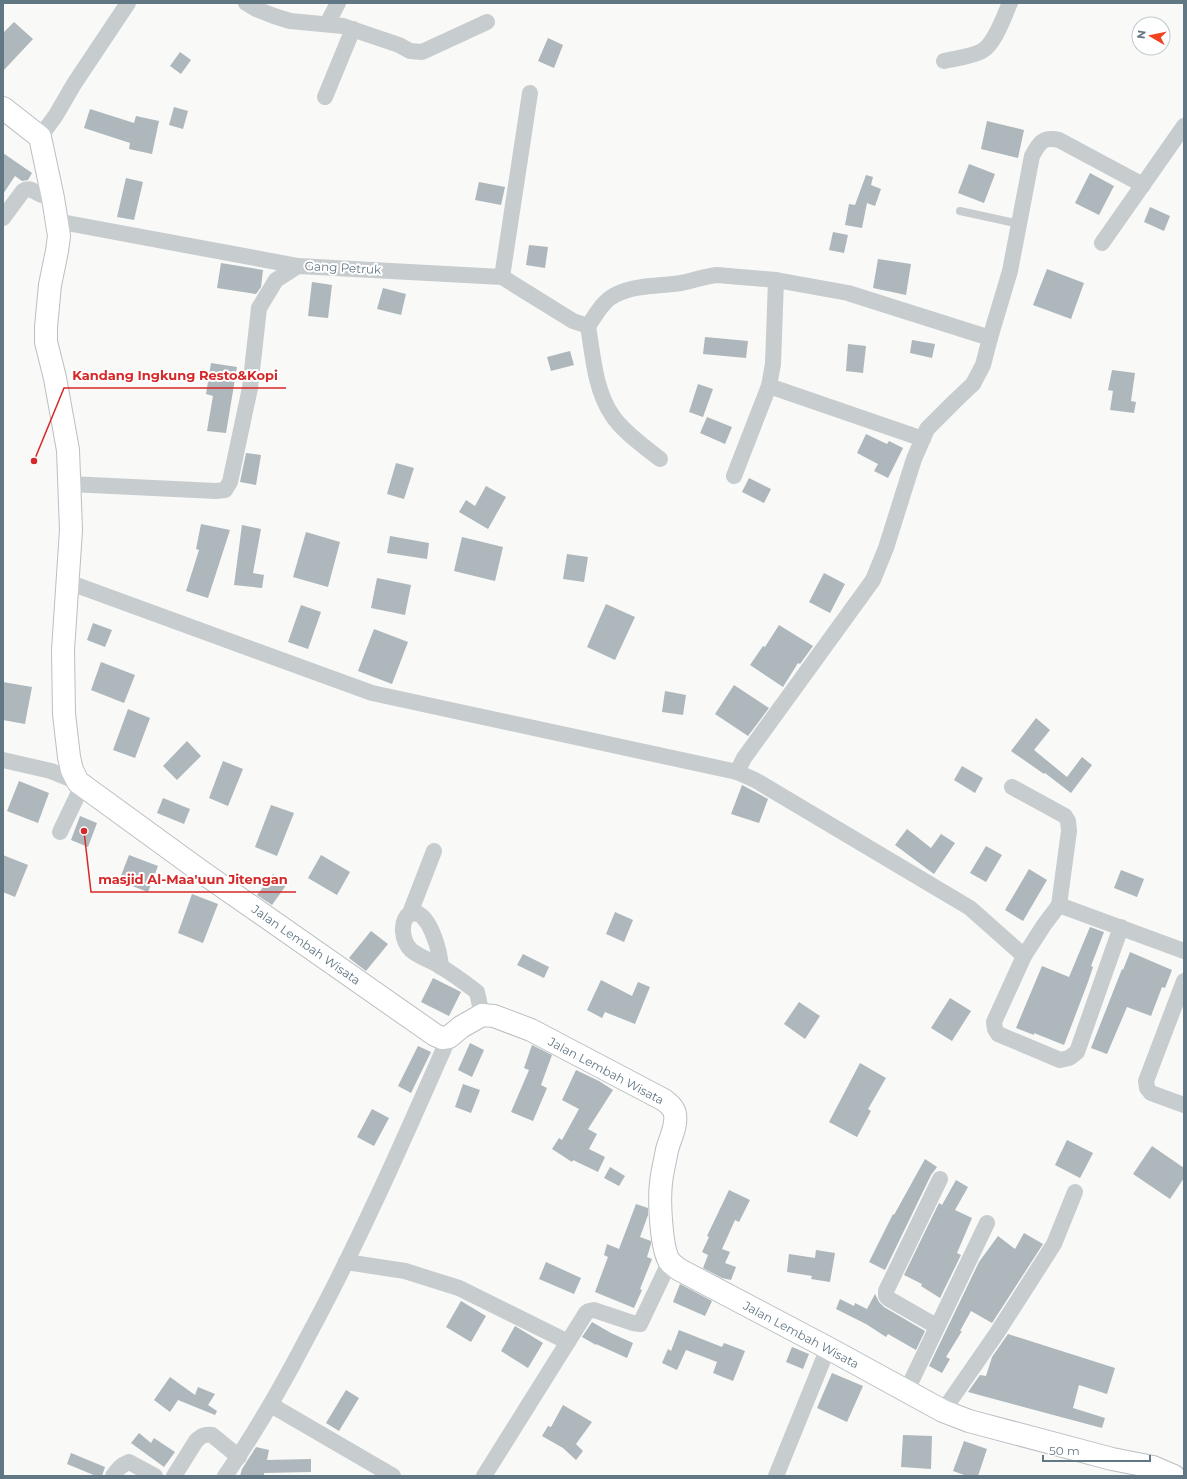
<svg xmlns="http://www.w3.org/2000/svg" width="1187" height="1479" viewBox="0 0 1187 1479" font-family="Montserrat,sans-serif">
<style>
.building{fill:#adb7bc}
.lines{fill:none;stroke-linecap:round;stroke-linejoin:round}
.secondary-casing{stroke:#b9bfc3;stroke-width:24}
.lane{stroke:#c7cccf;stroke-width:8}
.street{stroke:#c7cccf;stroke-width:16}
.secondary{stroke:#fff;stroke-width:22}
.labels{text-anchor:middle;stroke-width:4;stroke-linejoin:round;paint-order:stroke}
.street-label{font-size:12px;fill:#627784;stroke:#fff}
.leader{fill:none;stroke:#d62828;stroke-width:1.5}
.callout-dot{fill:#d62828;stroke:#fff;stroke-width:1.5}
.callout-label{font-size:13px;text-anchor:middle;font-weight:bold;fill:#d62828;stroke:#fff;stroke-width:4;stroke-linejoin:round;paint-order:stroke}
</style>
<rect width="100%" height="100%" fill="#f9f9f7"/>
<!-- building -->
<g class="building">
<path d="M 14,22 L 33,39 L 3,71 L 3,33 Z"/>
<path d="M 548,38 L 563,45 L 554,68 L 538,61 Z"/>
<path d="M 180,52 L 191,60 L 181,74 L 170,66 Z"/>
<path d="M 174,107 L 188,111 L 183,129 L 169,125 Z"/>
<path d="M 90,109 L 134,123 L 136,116 L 159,121 L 152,154 L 129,149 L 130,143 L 84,128 Z"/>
<path d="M 987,121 L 1024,130 L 1018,158 L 981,149 Z"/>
<path d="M 3,153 L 32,173 L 28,180 L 22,181 L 15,176 L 3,194 Z"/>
<path d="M 969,164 L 995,174 L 984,203 L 958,193 Z"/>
<path d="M 1090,173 L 1114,186 L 1099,215 L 1075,203 Z"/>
<path d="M 866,175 L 873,177 L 871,185 L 881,189 L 875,206 L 867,203 L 862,228 L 845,225 L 849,204 L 855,205 Z"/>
<path d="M 126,178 L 143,182 L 134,220 L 117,217 Z"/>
<path d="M 479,182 L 505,187 L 501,205 L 475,200 Z"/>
<path d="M 1150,207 L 1170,216 L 1164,231 L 1144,222 Z"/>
<path d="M 833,232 L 848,235 L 844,253 L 829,250 Z"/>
<path d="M 529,245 L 548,247 L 545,268 L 526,265 Z"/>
<path d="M 878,259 L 911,264 L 906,295 L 873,288 Z"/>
<path d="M 221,263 L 263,270 L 261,287 L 256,294 L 217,288 Z"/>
<path d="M 1047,269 L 1084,283 L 1071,319 L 1033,305 Z"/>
<path d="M 312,282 L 332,285 L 328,318 L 308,316 Z"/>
<path d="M 383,288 L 406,294 L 401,315 L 377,309 Z"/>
<path d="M 705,337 L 748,341 L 746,358 L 703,354 Z"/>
<path d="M 912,340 L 935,344 L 932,358 L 910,353 Z"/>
<path d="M 848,344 L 866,346 L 863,373 L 846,371 Z"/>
<path d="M 570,351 L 574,365 L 551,371 L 547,357 Z"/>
<path d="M 211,363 L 237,367 L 226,433 L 207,431 L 213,396 L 206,394 Z"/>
<path d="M 1112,370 L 1135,373 L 1131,401 L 1136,402 L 1134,413 L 1110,410 L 1113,391 L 1108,390 Z"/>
<path d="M 698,384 L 713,389 L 703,417 L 689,412 Z"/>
<path d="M 707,417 L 732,427 L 725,444 L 700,433 Z"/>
<path d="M 866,434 L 887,444 L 889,441 L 903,448 L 888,478 L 874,471 L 878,464 L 857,453 Z"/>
<path d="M 246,453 L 261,455 L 256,485 L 240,482 Z"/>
<path d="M 396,463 L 414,468 L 404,499 L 387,494 Z"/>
<path d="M 749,478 L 771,489 L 764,503 L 742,492 Z"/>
<path d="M 486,486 L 506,497 L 488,529 L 459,512 L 466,500 L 475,506 Z"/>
<path d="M 201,524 L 230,530 L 208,598 L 186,591 L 199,550 L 196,549 Z"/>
<path d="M 242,525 L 261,529 L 253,573 L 264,575 L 262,588 L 234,585 Z"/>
<path d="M 306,532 L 340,542 L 328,587 L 293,577 Z"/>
<path d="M 390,536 L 429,543 L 427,559 L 387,553 Z"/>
<path d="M 462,537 L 503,547 L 495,581 L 454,571 Z"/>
<path d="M 567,554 L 588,557 L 584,582 L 563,579 Z"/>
<path d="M 824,573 L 845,584 L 830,613 L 809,602 Z"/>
<path d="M 377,578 L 411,585 L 405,615 L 371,608 Z"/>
<path d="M 606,604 L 635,617 L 615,660 L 587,647 Z"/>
<path d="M 301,605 L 321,612 L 308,649 L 288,642 Z"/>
<path d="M 93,623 L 112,630 L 105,647 L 87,640 Z"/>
<path d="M 779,625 L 813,646 L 800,664 L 798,663 L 783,687 L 750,665 L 763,646 L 765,647 Z"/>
<path d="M 374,629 L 408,642 L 392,684 L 358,671 Z"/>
<path d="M 101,662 L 135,675 L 124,703 L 91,690 Z"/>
<path d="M 3,682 L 32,687 L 25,724 L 3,720 Z"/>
<path d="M 734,685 L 769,708 L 748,736 L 715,714 Z"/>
<path d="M 665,691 L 686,695 L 683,715 L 662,712 Z"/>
<path d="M 128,709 L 150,718 L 135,758 L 113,750 Z"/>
<path d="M 1036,718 L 1050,730 L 1034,750 L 1067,777 L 1082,757 L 1092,765 L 1071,793 L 1045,773 L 1044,774 L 1011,751 Z"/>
<path d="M 187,741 L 201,756 L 177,780 L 163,766 Z"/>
<path d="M 223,761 L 243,769 L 228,806 L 209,798 Z"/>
<path d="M 962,766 L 983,778 L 975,793 L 954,780 Z"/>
<path d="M 19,781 L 49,793 L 38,823 L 7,811 Z"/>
<path d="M 742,785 L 768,799 L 759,823 L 731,814 Z"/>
<path d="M 163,798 L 190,809 L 184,824 L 157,813 Z"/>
<path d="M 271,805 L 294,813 L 277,856 L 255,847 Z"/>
<path d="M 80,816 L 97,823 L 88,847 L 71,840 Z"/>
<path d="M 907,829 L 931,848 L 941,834 L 955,843 L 934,874 L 895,845 Z"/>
<path d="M 986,846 L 1002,855 L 986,882 L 970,873 Z"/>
<path d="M 3,855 L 28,865 L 15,897 L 3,892 Z"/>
<path d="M 129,855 L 158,866 L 148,892 L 119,881 Z"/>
<path d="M 321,855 L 350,872 L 337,895 L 308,878 Z"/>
<path d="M 1029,869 L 1047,880 L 1023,921 L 1005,910 Z"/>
<path d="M 1121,870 L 1144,879 L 1137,897 L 1114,888 Z"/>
<path d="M 273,874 L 287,884 L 272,905 L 257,895 Z"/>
<path d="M 192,894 L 218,904 L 203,943 L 178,933 Z"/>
<path d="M 615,912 L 633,920 L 624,942 L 606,934 Z"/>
<path d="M 1090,927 L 1104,932 L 1091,966 L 1093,967 L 1088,982 L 1064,1045 L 1034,1033 L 1034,1035 L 1016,1028 L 1042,966 L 1069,977 Z"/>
<path d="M 371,931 L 388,944 L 366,971 L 349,958 Z"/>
<path d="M 1130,952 L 1172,970 L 1165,988 L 1162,987 L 1151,1016 L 1127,1007 L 1107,1054 L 1091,1048 L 1122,969 L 1123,970 Z"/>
<path d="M 523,954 L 549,967 L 544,978 L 517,965 Z"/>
<path d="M 433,978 L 461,992 L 449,1016 L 421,1002 Z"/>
<path d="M 601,980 L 632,996 L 638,982 L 650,987 L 635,1024 L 605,1012 L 602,1018 L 587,1010 Z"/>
<path d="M 950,998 L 971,1011 L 952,1041 L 931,1028 Z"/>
<path d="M 799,1002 L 820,1016 L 805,1039 L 784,1024 Z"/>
<path d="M 470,1043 L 484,1050 L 472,1077 L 458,1070 Z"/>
<path d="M 532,1045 L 552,1055 L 541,1085 L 547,1088 L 533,1121 L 511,1112 L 529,1070 L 524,1068 Z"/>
<path d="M 418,1046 L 431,1052 L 411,1093 L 398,1086 Z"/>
<path d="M 860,1063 L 886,1078 L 868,1109 L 871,1111 L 857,1137 L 829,1122 Z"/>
<path d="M 576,1070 L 599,1081 L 613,1090 L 588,1129 L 597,1134 L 589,1149 L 605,1157 L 598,1172 L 573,1160 L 572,1162 L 552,1149 L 559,1138 L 562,1140 L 579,1109 L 562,1100 Z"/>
<path d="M 463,1084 L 480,1090 L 471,1113 L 455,1107 Z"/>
<path d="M 372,1109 L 389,1118 L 374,1146 L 357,1137 Z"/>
<path d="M 1067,1140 L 1093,1153 L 1080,1178 L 1055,1165 Z"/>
<path d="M 1152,1146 L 1184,1168 L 1184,1178 L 1170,1199 L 1133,1174 Z"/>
<path d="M 925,1159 L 937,1167 L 931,1175 L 885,1270 L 869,1262 L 893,1214 L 894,1215 Z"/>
<path d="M 610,1167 L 625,1176 L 619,1186 L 604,1178 Z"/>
<path d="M 956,1180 L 968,1187 L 955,1210 L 972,1218 L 957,1253 L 961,1255 L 940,1298 L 921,1286 L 922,1284 L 904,1275 L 939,1203 L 942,1205 Z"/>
<path d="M 729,1190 L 750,1200 L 739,1222 L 735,1220 L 722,1249 L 730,1252 L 725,1263 L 736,1267 L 731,1280 L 722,1278 L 703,1268 L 708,1255 L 702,1252 L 709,1237 L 707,1236 Z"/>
<path d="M 636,1204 L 648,1208 L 648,1215 L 640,1237 L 651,1241 L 651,1244 L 647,1257 L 652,1259 L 640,1289 L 642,1290 L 634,1308 L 595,1292 L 608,1257 L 604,1255 L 607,1244 L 619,1249 Z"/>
<path d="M 1024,1233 L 1043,1244 L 992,1323 L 971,1311 L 960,1331 L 962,1331 L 946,1357 L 950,1359 L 942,1373 L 929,1366 L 979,1262 L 998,1236 L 1015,1249 Z"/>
<path d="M 816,1250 L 835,1253 L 830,1282 L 811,1279 L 812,1276 L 787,1272 L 789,1254 L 815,1258 Z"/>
<path d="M 546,1262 L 581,1278 L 574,1294 L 539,1279 Z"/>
<path d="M 680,1284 L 712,1301 L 705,1316 L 673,1302 Z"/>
<path d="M 875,1294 L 879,1302 L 884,1307 L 925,1331 L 916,1350 L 888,1334 L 886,1337 L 866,1324 L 836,1309 L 840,1299 L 854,1306 L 855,1303 L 867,1309 Z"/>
<path d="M 461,1301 L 486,1316 L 471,1342 L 446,1327 Z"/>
<path d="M 592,1322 L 611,1333 L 633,1343 L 627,1358 L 596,1344 L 596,1345 L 582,1337 Z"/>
<path d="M 515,1326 L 543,1343 L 528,1368 L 501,1351 Z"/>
<path d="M 679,1330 L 722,1347 L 724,1343 L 745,1351 L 733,1381 L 713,1373 L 717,1362 L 686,1350 L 677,1370 L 662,1363 L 668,1349 L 671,1351 Z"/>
<path d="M 1008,1334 L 1115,1368 L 1107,1394 L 1079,1385 L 1073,1408 L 1105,1418 L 1102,1428 L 968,1392 L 980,1375 L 986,1376 L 992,1357 Z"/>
<path d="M 792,1347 L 809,1354 L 803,1369 L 786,1362 Z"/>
<path d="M 832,1373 L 863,1386 L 847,1422 L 817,1408 Z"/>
<path d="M 170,1377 L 195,1395 L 198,1387 L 215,1394 L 208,1405 L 217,1411 L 215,1415 L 178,1400 L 170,1412 L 154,1400 Z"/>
<path d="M 346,1390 L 359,1398 L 339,1431 L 326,1423 Z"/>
<path d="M 563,1405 L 592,1422 L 576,1444 L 583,1451 L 576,1460 L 563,1448 L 542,1436 L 548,1426 L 551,1427 Z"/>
<path d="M 139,1433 L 151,1443 L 154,1438 L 175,1452 L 164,1467 L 131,1443 Z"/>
<path d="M 903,1435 L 932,1436 L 931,1469 L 901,1467 Z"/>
<path d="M 964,1441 L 987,1449 L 978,1476 L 967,1476 L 953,1471 Z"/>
<path d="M 256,1447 L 269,1450 L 267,1460 L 311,1459 L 311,1472 L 264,1473 L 264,1476 L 240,1476 L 242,1469 Z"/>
<path d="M 71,1453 L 105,1467 L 102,1476 L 96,1476 L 67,1464 Z"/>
</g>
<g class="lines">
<!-- secondary casing -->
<g class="secondary-casing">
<path id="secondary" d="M 3,108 L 40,137 L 53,198 L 59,236 L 57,251 L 50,285 L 46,327 L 46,342 L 55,378 L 68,450 L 71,530 L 63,650 L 64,714 L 69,757 L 72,770 L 78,782 L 199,870 L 435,1035 L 442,1038 L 449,1037 L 461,1027 L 482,1015 L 494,1016 L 531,1030 L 664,1100 C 669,1104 674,1108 675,1114 C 677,1127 670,1138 667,1150 C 665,1161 662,1172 661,1183 C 659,1200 661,1250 670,1262 C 673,1265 677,1268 680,1270 L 828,1348 L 943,1411 L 969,1421 L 1112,1459 L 1153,1467 L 1174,1476"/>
</g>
<!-- lane -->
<path class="lane" d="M 960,211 L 1020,224"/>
<!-- street -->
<g class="street">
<path d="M 246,3 L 256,9 L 274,16 L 290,21 L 343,26 L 399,45 L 410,51 L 422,52 L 487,22"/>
<path d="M 327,24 L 338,3"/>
<path d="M 944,61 C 956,58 971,57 982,51 C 995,44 1004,16 1010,3"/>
<path d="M 325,97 L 353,29"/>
<path d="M 40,137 L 56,115 L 74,84 L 128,3"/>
<path d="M 3,218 L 23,191 C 30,186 35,193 42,195 C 45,196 49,197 53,198"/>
<path d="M 56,221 L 298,266 L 502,277 L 573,321 L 588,326 C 596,315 603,300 617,294 C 635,285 661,286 681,283 C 693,281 705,276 717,275 L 776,280 L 848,293 L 990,338"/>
<path d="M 1102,243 L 1184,126"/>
<path d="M 502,277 L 530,93"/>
<path d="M 588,326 C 593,356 595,390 612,415 C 622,431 646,448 660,459"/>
<path d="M 769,386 L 923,439"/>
<path d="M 734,476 L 769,386 L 773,364 L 776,280"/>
<path d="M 70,484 L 216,491 L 225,490 L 230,482 L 250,388 L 259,308 L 276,280 L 298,266"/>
<path d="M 68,582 L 372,693 L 737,772 L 755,780 L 970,908 L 1024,956 L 1044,925 L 1059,905 L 1069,831 L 1068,821 L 1065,816 L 1012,787"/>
<path d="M 3,760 L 51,771 L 78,782"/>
<path d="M 737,772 L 744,758 L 873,580 L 886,548 L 914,459 L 927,429 L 955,401 L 973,384 L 983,365 L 990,338 L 1010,271 L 1032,156 C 1039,143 1043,136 1059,140 L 1143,185"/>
<path d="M 60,832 L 82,786"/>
<path d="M 434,851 L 410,913 C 399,922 402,941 411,950 C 419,957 430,960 438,965 C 452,973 464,982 477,992 L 482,1015"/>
<path d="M 1059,905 L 1184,951"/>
<path d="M 410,913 L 419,914 C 432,922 440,952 441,967"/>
<path d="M 1024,956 L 994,1022 L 995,1029 L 998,1034 L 1060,1060 L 1069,1058 L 1077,1052 L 1121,927"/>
<path d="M 1184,981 L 1146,1081 L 1147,1088 L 1151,1093 L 1184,1105"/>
<path d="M 346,1262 L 405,1271 L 459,1288 L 568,1342"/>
<path d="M 936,1326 L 889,1299 L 886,1296 L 886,1291 L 940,1179"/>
<path d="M 906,1392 L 987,1223"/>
<path d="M 271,1405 L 393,1476"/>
<path d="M 943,1411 L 997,1333 L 1054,1244 L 1075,1192"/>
<path d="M 113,1476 C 118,1469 121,1465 129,1462 L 155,1476"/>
<path d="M 174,1476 L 196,1441 C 201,1436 204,1434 212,1435 L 239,1457"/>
<path d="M 225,1476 C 256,1432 282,1386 307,1338 C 360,1240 404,1139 449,1037"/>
<path d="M 484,1476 L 586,1313 L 589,1311 L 594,1310 L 633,1323 L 640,1324 L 670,1261"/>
<path d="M 776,1476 L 828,1348"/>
</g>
<!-- secondary -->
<use href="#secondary" class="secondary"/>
</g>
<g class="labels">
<!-- street labels -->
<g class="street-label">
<text transform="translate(343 268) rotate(3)" y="4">Gang Petruk</text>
<text transform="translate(306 945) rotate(35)" y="4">Jalan Lembah Wisata</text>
<text transform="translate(606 1071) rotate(28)" y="4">Jalan Lembah Wisata</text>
<text transform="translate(801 1335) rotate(28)" y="4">Jalan Lembah Wisata</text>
</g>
</g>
<!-- callouts -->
<path class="leader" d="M34 461L64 388H286M84 831L91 892H296"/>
<g class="callout-dot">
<circle cx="34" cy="461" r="4"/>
<circle cx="84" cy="831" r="4"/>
</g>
<g class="callout-label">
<text x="175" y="380">Kandang Ingkung Resto&amp;Kopi</text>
<text x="193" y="884">masjid Al-Maa'uun Jitengan</text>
</g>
<!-- border -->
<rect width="1187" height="1479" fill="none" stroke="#627784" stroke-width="8"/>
<!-- north arrow -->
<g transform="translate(1151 36) rotate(279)"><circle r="19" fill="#ffffff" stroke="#c0c9ce"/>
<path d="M0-3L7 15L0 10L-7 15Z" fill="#f1431f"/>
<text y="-6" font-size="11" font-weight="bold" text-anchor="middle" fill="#627784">N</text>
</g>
<!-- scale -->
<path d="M1043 1455v6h107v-6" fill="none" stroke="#627784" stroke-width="2"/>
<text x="1049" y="1455" font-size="12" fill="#627784" stroke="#ffffff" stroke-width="3" paint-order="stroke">50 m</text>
</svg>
